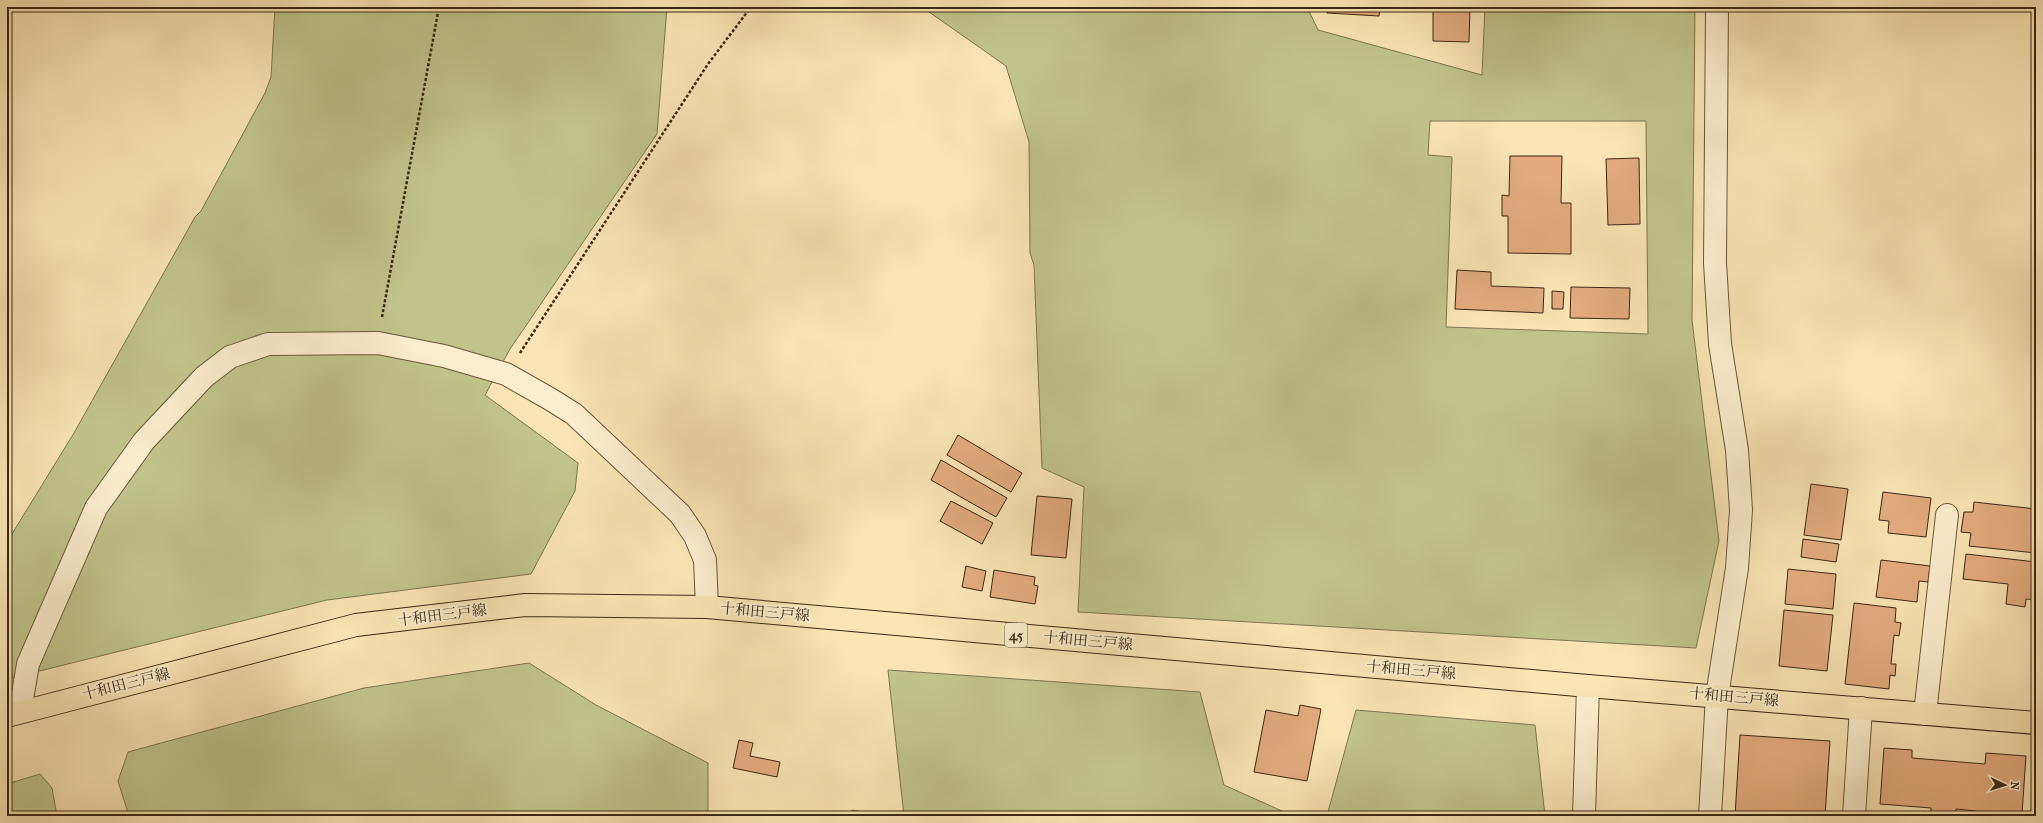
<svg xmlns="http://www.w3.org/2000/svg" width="2043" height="823" viewBox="0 0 2043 823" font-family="'IM FELL French Canon','Noto Serif JP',serif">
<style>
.green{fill:#c0c48b;stroke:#7e7650;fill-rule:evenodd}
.building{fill:#e3ab7e;stroke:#3b2914}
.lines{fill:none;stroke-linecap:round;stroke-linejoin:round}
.minor-casing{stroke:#6b583c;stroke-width:24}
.major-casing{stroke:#3b2914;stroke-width:24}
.path{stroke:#3b2914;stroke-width:2.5;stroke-dasharray:3 2;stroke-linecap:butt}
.minor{stroke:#fcedce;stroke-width:22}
.major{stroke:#fae4b3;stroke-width:22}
.labels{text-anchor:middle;stroke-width:4;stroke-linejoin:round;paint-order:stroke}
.shield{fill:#fcedce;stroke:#75644c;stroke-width:1}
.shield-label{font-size:14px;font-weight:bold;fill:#3b2914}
.street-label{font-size:15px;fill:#3b2914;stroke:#fcedce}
</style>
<rect width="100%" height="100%" fill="#fae4b3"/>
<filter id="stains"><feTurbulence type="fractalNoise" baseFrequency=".005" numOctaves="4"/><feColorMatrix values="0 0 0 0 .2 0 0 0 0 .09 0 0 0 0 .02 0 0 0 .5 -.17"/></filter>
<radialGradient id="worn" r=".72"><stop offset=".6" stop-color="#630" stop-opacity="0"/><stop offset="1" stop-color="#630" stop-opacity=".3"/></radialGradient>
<!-- green -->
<g class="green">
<path d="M 275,7 L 667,7 L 657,134 L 510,349 L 485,395 L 578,463 L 575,491 L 531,574 L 327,600 L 7,679 L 7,542 L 74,433 L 195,217 L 201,211 L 265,93 L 271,77 Z"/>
<path d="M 922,7 L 1307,7 L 1318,30 L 1482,75 L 1485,7 L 1695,7 L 1692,320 L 1719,541 L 1696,648 L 1078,612 L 1084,487 L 1042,468 L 1034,265 L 1030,253 L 1029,142 L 1006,66 ZM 1430,121 L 1646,121 L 1648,334 L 1446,327 L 1452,157 L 1428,155 Z"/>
<path d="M 529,663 L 596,705 L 708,763 L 708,816 L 129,816 L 118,781 L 128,752 L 364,688 Z"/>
<path d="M 888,670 L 1200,692 L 1224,785 L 1293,816 L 904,816 Z"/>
<path d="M 1356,710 L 1535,725 L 1545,816 L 1303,816 L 1328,812 Z"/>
<path d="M 40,774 L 52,788 L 57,816 L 7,816 L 7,784 Z"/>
<path d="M 852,810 L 889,816 L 852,816 Z"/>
</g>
<!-- building -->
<g class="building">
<path d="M 1328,7 L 1380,7 L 1379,16 L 1327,13 Z"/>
<path d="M 1433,7 L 1470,7 L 1469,42 L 1433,41 Z"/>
<path d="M 1510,156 L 1562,156 L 1561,203 L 1571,203 L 1571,254 L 1508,253 L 1508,216 L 1502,216 L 1502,195 L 1509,196 Z"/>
<path d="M 1639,158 L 1640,224 L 1608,225 L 1606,159 Z"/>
<path d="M 1457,270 L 1491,272 L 1491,286 L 1544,288 L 1543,313 L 1455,309 Z"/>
<path d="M 1571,287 L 1630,288 L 1629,319 L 1570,318 Z"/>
<path d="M 1552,291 L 1564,292 L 1563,309 L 1552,309 Z"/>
<path d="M 958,435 L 1022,473 L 1011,492 L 947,455 Z"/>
<path d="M 941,460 L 1007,498 L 996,517 L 931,480 Z"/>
<path d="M 1811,484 L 1848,489 L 1841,540 L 1804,535 Z"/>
<path d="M 1883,492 L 1931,498 L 1926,537 L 1888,533 L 1889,521 L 1879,520 Z"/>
<path d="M 1037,496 L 1072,499 L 1066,558 L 1031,555 Z"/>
<path d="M 951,501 L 993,523 L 982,544 L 940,521 Z"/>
<path d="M 1974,502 L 2036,509 L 2036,553 L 1969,546 L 1971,533 L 1961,532 L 1964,512 L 1973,512 Z"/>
<path d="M 1803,539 L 1839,544 L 1836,562 L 1801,557 Z"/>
<path d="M 1966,554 L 2036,562 L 2036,600 L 2026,599 L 2025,607 L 2006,604 L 2008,584 L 1963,579 Z"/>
<path d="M 1881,560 L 1930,566 L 1928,582 L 1919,581 L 1917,602 L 1876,597 Z"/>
<path d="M 966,566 L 986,571 L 982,591 L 962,587 Z"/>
<path d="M 1788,569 L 1836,574 L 1833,609 L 1785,604 Z"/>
<path d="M 994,570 L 1035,577 L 1034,585 L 1038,586 L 1035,604 L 990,597 Z"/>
<path d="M 1854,603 L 1896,608 L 1895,622 L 1901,623 L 1899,636 L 1894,635 L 1891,664 L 1896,664 L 1895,676 L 1890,675 L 1889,689 L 1845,684 Z"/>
<path d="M 1784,610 L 1833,615 L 1827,671 L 1779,666 Z"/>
<path d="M 1300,705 L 1321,709 L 1307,781 L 1254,772 L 1266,710 L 1298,716 Z"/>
<path d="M 1740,735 L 1830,741 L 1825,816 L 1735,816 Z"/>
<path d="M 739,740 L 753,743 L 750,756 L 780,762 L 777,777 L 733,768 Z"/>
<path d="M 1884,748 L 1912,750 L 1912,758 L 1985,764 L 1986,753 L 2026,756 L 2022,814 L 2005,813 L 2005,816 L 1975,816 L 1976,811 L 1956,809 L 1955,816 L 1931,816 L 1931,808 L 1880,804 Z"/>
</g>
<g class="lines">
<!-- minor casing -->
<g class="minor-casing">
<g id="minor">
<path d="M 20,711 L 28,664 L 96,508 L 144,441 L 204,377 L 230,357 L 268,344 L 378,343 L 444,356 L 506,374 L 550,399 L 574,414 L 680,514 L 695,536 L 705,560 L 707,607"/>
<path d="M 1925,714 L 1947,515"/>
<path d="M 1584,816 L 1588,686"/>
<path d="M 1710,816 L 1717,696 L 1737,568 L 1741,510 L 1737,450 L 1720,344 L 1715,263 L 1717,7"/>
<path d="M 1854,816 L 1861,708"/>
</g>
</g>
<!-- major casing -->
<g class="major-casing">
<path id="major" d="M 7,716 L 356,625 L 525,605 L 707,607 L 1588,686 L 2036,723"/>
</g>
<!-- path -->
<g class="path">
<path d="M 382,317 L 439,7"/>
<path d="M 520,353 L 708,64 L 751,7"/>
<path d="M 7,812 L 8,816"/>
</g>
<!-- minor -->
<use href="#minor" class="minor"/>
<!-- major -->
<use href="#major" class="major"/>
</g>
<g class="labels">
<!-- shield labels -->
<rect class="shield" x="1005" y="623" width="22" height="24" rx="3"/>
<g class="shield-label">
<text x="1016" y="640">45</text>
</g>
<!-- street labels -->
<g class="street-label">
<text transform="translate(765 612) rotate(5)" y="5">十和田三戸線</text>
<text transform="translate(442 615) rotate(-7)" y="5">十和田三戸線</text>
<text transform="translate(1088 641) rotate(5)" y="5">十和田三戸線</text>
<text transform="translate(1411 670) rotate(5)" y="5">十和田三戸線</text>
<text transform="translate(126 684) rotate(-14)" y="5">十和田三戸線</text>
<text transform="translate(1734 697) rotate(5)" y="5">十和田三戸線</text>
</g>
</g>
<!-- margin -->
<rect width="2043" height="823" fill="none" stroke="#fae4b3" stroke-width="24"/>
<rect x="8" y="8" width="2027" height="807" fill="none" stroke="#3b2914" stroke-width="2"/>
<rect x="12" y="12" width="2019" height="799" fill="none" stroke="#3b2914"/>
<!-- north arrow -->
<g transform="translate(2005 785) rotate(94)" stroke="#fcedce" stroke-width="3" paint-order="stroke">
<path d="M0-3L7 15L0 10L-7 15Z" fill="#3b2914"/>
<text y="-6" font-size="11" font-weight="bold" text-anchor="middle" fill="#3b2914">N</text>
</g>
<rect width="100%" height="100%" filter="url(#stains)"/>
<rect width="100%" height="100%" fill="url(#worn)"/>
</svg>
